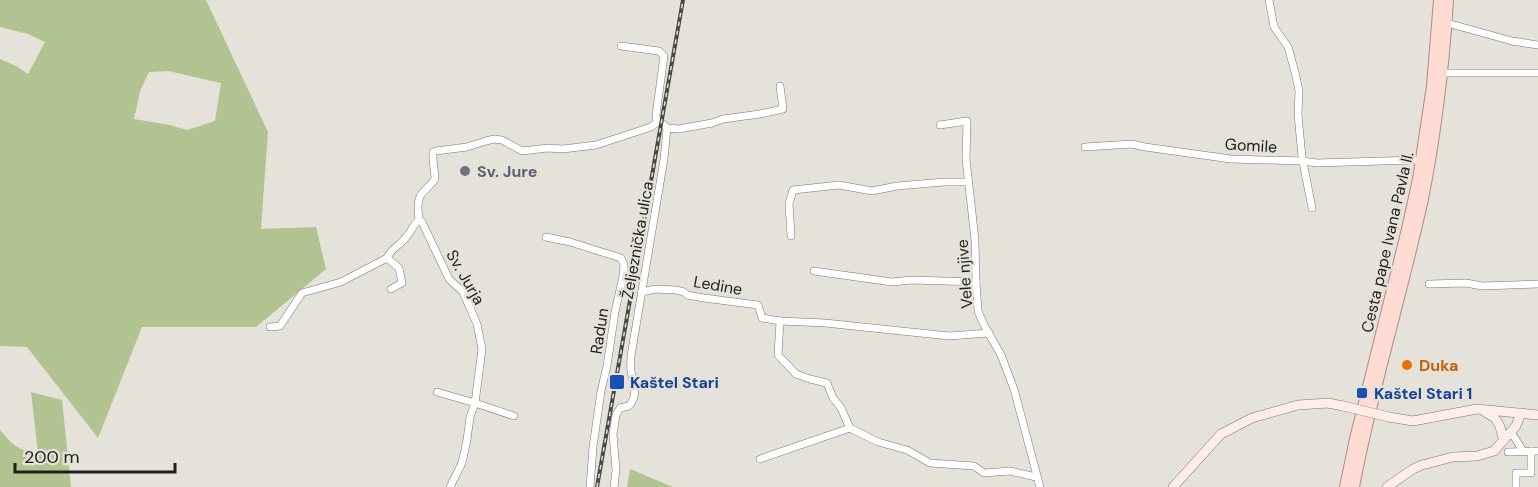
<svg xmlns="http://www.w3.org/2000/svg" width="1538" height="487" viewBox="0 0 1538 487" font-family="'DM Sans',sans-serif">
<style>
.green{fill:#b0c390;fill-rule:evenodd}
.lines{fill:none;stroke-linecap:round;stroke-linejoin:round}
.street-casing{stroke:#79766f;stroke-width:8}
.secondary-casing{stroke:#79766f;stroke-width:10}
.primary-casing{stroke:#b08a82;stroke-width:12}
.street{stroke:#fff;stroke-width:7}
.secondary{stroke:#ffedea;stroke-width:9}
.primary{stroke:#fedbd5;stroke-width:10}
.rail-casing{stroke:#494844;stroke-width:4}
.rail{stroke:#e5e2d9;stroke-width:1.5;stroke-dasharray:4.5;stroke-linecap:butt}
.secondary-bridge-casing{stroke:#79766f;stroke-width:10;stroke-linecap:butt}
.secondary-bridge{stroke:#ffedea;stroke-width:9}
.worship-dot{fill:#6b7280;stroke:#e5e2d9;stroke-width:2}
.food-dot{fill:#e8710a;stroke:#e5e2d9;stroke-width:2}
.transit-dot{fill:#1a4fb4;stroke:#e5e2d9;stroke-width:2}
.labels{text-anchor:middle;stroke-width:5;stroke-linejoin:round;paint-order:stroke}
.street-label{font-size:16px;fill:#201f1c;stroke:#e5e2d9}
.worship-label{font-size:16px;font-weight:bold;fill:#5b616d;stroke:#e5e2d9;text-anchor:start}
.food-label{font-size:16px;font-weight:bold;fill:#c56008;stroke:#e5e2d9;text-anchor:start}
.transit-label{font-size:16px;font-weight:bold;fill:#164399;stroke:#e5e2d9;text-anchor:start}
</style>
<rect width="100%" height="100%" fill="#e5e2d9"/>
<!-- green -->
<g class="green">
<path d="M 0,0 L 206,0 L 268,132 L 261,229 L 316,227 L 326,269 L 256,327 L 142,327 L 98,438 L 27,347 L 0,346 L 0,59 L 16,66 L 28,74 L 45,42 L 28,34 L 0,27 ZM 168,71 L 221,83 L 215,121 L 187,130 L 170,125 L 134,119 L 140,91 L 149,72 Z"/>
<path d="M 31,392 L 62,400 L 71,487 L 0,487 L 0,430 C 12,444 18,451 38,453 Z"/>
<path d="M 630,469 L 673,487 L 627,487 Z"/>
</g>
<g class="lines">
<!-- street casing -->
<g class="street-casing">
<g id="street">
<path d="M 1269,0 L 1274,27 L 1288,47 L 1295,72 L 1299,91 L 1298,115 L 1302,157 L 1312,208"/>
<path d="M 1447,23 L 1512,41 L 1538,45"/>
<path d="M 621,46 L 659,51 L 664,56 L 656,115 L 657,122"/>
<path d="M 1443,73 L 1538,73"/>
<path d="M 940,125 L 967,121 L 966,159 L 975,240 L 976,282 L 978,311 L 984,325 L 1001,355 L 1014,389 L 1040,487"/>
<path d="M 1085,147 L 1132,144 L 1145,147 L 1231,159 L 1303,161 L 1317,163 L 1415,160"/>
<path d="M 791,236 L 789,204 L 793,190 L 839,185 L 872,191 L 897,186 L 944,182 L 968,182"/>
<path d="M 546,237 L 570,242 L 621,258 L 624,265 L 623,276 L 615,312 L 607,366 L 601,391 L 593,447 L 590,487"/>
<path d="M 387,258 L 399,268 L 402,283 L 391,289"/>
<path d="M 814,271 L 892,282 L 912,280 L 976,282"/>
<path d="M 1429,284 L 1466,283 L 1482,286 L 1538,284"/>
<path d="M 642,292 L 655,289 L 676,290 L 684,292 L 687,295 L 704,298 L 758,305 L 762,318 L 780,321 L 778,355 L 796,374 L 810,379 L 827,383 L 833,398 L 841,408 L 850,428"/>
<path d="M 780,321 L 825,323 L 949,336 L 989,333"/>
<path d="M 270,327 L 280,326 L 302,293 L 341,282 L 387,258 C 392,247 400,246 407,236 C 412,231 413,224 419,220"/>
<path d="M 437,392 L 475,403 L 514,416"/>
<path d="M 1511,432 L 1523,451"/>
<path d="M 1508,452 L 1538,451"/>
<path d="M 760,459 L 850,428 L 878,442 L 907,450 L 930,463 L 974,466 L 984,473 L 1010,471 L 1036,477"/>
<path d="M 450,487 L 462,463 L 467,440 L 470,417 L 475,403 L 482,349 L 477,324 L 463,292 L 449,279 L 422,222 L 419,220 C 418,210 416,199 424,191 C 428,187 432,184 435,179 C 435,171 432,160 433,152 L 436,151 L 467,147 L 486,141 L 494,139 L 502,140 L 522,151 L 548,148 L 563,149 L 596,145 L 651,127 L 657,122 L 663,124 L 667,128"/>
<path d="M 614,487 L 616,470 L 613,434 L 616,415 L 620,408 L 629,406 C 639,394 633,384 631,371 C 630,366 631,361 631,356 L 664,159 L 667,128 L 679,129 L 712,123 L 723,119 L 760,114 L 783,109 L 780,86"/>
<path d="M 1516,487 L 1516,473 L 1531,473 L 1531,451"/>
</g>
</g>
<!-- secondary casing -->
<g class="secondary-casing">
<g id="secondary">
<path d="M 1485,412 C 1496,417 1500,423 1502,435"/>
<path d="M 1389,417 L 1413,421 L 1477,409 L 1538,415"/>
<path d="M 1173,487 L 1221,434 L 1252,418 L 1298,405 L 1328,403 L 1343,406"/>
<path d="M 1387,487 L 1413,469 L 1422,465 L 1453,457 L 1477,456 L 1494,451 L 1516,426 L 1521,413"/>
</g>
</g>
<!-- primary casing -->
<g class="primary-casing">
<g id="primary">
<path d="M 1345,487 L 1355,439 L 1407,229 L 1418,179 L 1432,86 L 1439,0"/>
<path d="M 1354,487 C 1372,390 1402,295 1423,199 C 1436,133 1444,67 1448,0"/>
</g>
</g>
<!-- street -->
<use href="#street" class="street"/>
<!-- secondary -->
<use href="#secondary" class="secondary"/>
<!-- primary -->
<use href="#primary" class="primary"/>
<!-- rail casing -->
<g class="rail-casing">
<path id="rail" d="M 597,487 L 683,0"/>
</g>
<!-- rail -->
<use href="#rail" class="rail"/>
<!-- secondary-bridge casing -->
<g class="secondary-bridge-casing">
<path id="secondary-bridge" d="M 1343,406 L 1389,417"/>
</g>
<!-- secondary-bridge -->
<use href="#secondary-bridge" class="secondary-bridge"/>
</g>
<!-- markers -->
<circle class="worship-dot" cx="465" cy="171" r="6"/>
<circle class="food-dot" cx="1407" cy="365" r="6"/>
<g class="transit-dot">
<rect x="609" y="374" width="16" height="16" rx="3"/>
<rect x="1356" y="387" width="12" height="12" rx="3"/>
</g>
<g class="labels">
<!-- street labels -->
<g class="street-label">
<text transform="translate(1251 145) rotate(3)" y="6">Gomile</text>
<text transform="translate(637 240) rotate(-80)" y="6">Željeznička ulica</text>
<text transform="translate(1387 242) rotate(-77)" y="6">Cesta pape Ivana Pavla II.</text>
<text transform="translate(964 274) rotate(-94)" y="6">Vele njive</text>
<text transform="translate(466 277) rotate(60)" y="6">Sv. Jurja</text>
<text transform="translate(718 285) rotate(10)" y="6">Ledine</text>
<text transform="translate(599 331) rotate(-81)" y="6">Radun</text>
</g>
<!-- worship labels -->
<g class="worship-label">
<text x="477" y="177">Sv. Jure</text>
</g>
<!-- food labels -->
<g class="food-label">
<text x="1419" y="371">Duka</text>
</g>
<!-- transit labels -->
<g class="transit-label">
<text x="630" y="388">Kaštel Stari</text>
<text x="1374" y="399">Kaštel Stari 1</text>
</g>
</g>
<!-- scale -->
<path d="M15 463v9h160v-9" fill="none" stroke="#201f1c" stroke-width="3"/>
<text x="24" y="463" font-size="18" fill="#201f1c" stroke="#e5e2d9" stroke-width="4.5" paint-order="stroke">200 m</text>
</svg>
